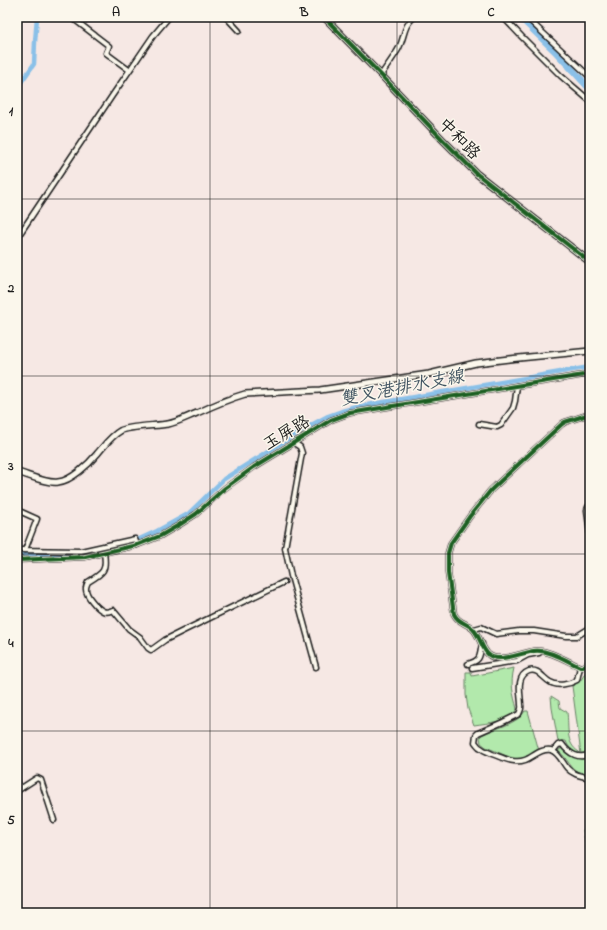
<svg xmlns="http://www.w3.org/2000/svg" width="607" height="930" viewBox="0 0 607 930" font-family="'Indie Flower','LXGW WenKai TC',sans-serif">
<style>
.green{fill:#b2e9ac;stroke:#678264}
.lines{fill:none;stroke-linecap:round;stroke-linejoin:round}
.canal{stroke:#8ac0e8;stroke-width:4.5}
.river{stroke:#8ac0e8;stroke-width:7}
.minor-casing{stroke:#1c1c1c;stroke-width:7}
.tertiary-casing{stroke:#1c1c1c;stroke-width:8}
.minor{stroke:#fbf7ec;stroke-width:4}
.tertiary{stroke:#fbf7ec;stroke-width:5}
.cycleway-casing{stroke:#fbf7ec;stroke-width:6}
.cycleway{stroke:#1b5e20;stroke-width:4}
.grid{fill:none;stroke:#1c1c1c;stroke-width:1;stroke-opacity:0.55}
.labels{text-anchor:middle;stroke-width:3;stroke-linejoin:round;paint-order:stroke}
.street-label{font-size:17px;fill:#1c1c1c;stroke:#fbf7ec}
.water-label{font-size:18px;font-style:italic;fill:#425563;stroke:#fbf7ec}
.neatline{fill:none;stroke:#1c1c1c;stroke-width:1.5}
.grid-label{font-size:13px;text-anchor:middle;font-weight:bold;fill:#1c1c1c}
</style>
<rect width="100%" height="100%" fill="#f6e8e4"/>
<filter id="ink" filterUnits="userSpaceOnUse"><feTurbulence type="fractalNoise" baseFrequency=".025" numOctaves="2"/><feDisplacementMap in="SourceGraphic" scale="8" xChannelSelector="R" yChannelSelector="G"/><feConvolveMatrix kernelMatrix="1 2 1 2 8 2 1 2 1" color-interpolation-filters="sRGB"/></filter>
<g filter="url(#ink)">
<!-- green -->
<g class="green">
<path d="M 590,665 L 590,752 L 584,754 L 581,754 L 572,686 C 585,680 582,675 590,665 Z"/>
<path d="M 514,668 C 510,685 513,693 517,709 C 510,722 487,723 474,725 L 468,709 L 466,695 L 466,672 L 471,672 L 472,676 Z"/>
<path d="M 551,696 L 559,701 L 560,708 L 567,712 C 569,727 565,743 579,752 L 580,754 C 573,752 568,747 566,741 L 558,741 L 552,708 Z"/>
<path d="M 525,711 L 528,711 L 539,751 L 524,758 L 516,760 L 486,747 L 481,743 L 480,737 L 482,735 C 495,728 518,724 525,711 Z"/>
<path d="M 563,747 L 582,758 L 590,756 L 590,775 C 585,773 578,773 574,769 C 568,764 565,755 558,751 Z"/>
<path d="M 590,824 L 590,868 L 583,830 Z"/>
</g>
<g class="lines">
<!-- canal -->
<g class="canal">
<path d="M 17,88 L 34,64 L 35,42 L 37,17"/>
<path d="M 17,555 L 78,554 L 95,552 L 133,542 L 157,531 L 188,514 L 224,479 L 302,430 L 328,416 L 342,411 L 361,406 L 590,367"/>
</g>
<!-- river -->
<path class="river" d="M 520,17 L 555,51 L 590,89"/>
<!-- minor casing -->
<g class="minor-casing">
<g id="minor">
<path d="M 71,17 L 109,46 L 106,53 L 129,70"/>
<path d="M 226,17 L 239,31"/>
<path d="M 503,17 L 522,37 L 561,76 L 590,101"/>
<path d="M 526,17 L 590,77"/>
<path d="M 381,75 C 387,66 394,57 399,48 C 405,36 403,26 414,17"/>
<path d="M 17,238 L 112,96 L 153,36 L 169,17"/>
<path d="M 590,414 L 565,422 L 562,424 L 523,460 L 491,490 L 470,516 L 451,543 L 448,553 L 448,573 L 454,614 C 459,624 466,622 473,629 C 480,636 482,650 489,655 C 499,663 522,653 534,651 C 548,649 567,661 580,667 L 583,667 L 590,662"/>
<path d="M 479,424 L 497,427 L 501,425 L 513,408 L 515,401 L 517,386"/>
<path d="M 294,443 L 300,447 L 302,453 L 285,548 L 291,576 L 316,667"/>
<path d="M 590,505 L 588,507 L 587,510 L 590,535"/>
<path d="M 17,510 L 37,519 L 25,550"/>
<path d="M 17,550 L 81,551 L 135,539 L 137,545"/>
<path d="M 104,553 C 107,571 103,573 88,582 C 87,584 86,586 86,588 C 85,595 97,608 103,611 C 107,613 110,611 113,610 L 129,629 L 140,637 L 148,648 L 151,650 L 165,640 L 185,630 L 284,582"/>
<path d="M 17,560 L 85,557 L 137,545 L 160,536 L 179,525 L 196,514 L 225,488 L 254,467 L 331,420 L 350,413 L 590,374"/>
<path d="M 474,629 L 481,627 L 496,634 L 519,631 L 534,631 L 566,636 L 577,636 L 590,628"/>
<path d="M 468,664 C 482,660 479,656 482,644"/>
<path d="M 580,667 L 577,680 C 570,684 558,687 550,682 C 543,678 538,668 529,671 C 515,676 521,695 521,705 C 522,709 520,711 519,714 L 503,722 L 478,733 L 476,735 L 475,742 C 477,744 478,747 481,748 C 484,751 489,752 492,754 C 503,758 514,764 525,760 C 533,757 541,748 551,750 C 559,753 562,762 567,768 C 573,775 582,776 590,778"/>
<path d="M 472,668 L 517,661 L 528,655 L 539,653"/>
<path d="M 553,751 L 558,745 L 562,744 C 568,753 580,761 590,753"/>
<path d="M 17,781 L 20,788"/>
<path d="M 17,791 L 37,778 L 41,780 L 54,820"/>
</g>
</g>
<!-- tertiary casing -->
<g class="tertiary-casing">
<g id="tertiary">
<path d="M 324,17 L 381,75 L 442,139 L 477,174 L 590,262"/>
<path d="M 17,472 C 28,475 48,484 58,482 C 71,481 89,464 97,454 C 104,446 111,436 120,431 C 128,426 157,426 168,424 C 178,422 187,417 197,413 C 212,406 228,399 245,394 L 320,390 L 429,374 L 476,363 L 509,359 L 590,351"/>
</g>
</g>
<!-- minor -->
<use href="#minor" class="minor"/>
<!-- tertiary -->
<use href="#tertiary" class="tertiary"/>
<!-- cycleway casing -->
<g class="cycleway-casing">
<g id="cycleway">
<path d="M 324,17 L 381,75 L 442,139 L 477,174 L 590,262"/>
<path d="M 590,414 L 565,422 L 562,424 L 523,460 L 491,490 L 470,516 L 451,543 L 448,553 L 448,573 L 454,614 C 459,624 466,622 473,629 C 480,636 482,650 489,655 C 499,663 522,653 534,651 C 548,649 567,661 580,667 L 583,667 L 590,662"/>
<path d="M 17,560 L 85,557 L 137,545 L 160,536 L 179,525 L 196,514 L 225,488 L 254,467 L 331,420 L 350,413 L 590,374"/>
</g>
</g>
<!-- cycleway -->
<use href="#cycleway" class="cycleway"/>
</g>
</g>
<!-- grid -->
<path class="grid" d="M 210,17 L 210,913M 397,17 L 397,913M 17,199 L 590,199M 17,376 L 590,376M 17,554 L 590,554M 17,731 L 590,731"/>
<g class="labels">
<!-- street labels -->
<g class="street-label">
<text transform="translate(460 138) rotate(45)" y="6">中和路</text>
<text transform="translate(286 432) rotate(-31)" y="6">玉屏路</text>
</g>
<!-- water labels -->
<g class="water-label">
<text transform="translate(402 387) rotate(-11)" y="6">雙叉港排水支線</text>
</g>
</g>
<!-- margin -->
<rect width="607" height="930" fill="none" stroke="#fbf7ec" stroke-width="44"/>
<rect x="22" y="22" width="563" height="886" class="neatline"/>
<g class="grid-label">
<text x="116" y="16">A</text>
<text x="304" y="16">B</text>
<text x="491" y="16">C</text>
<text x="11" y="115">1</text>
<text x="11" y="292">2</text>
<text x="11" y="470">3</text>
<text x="11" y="647">4</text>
<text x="11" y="824">5</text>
</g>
</svg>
